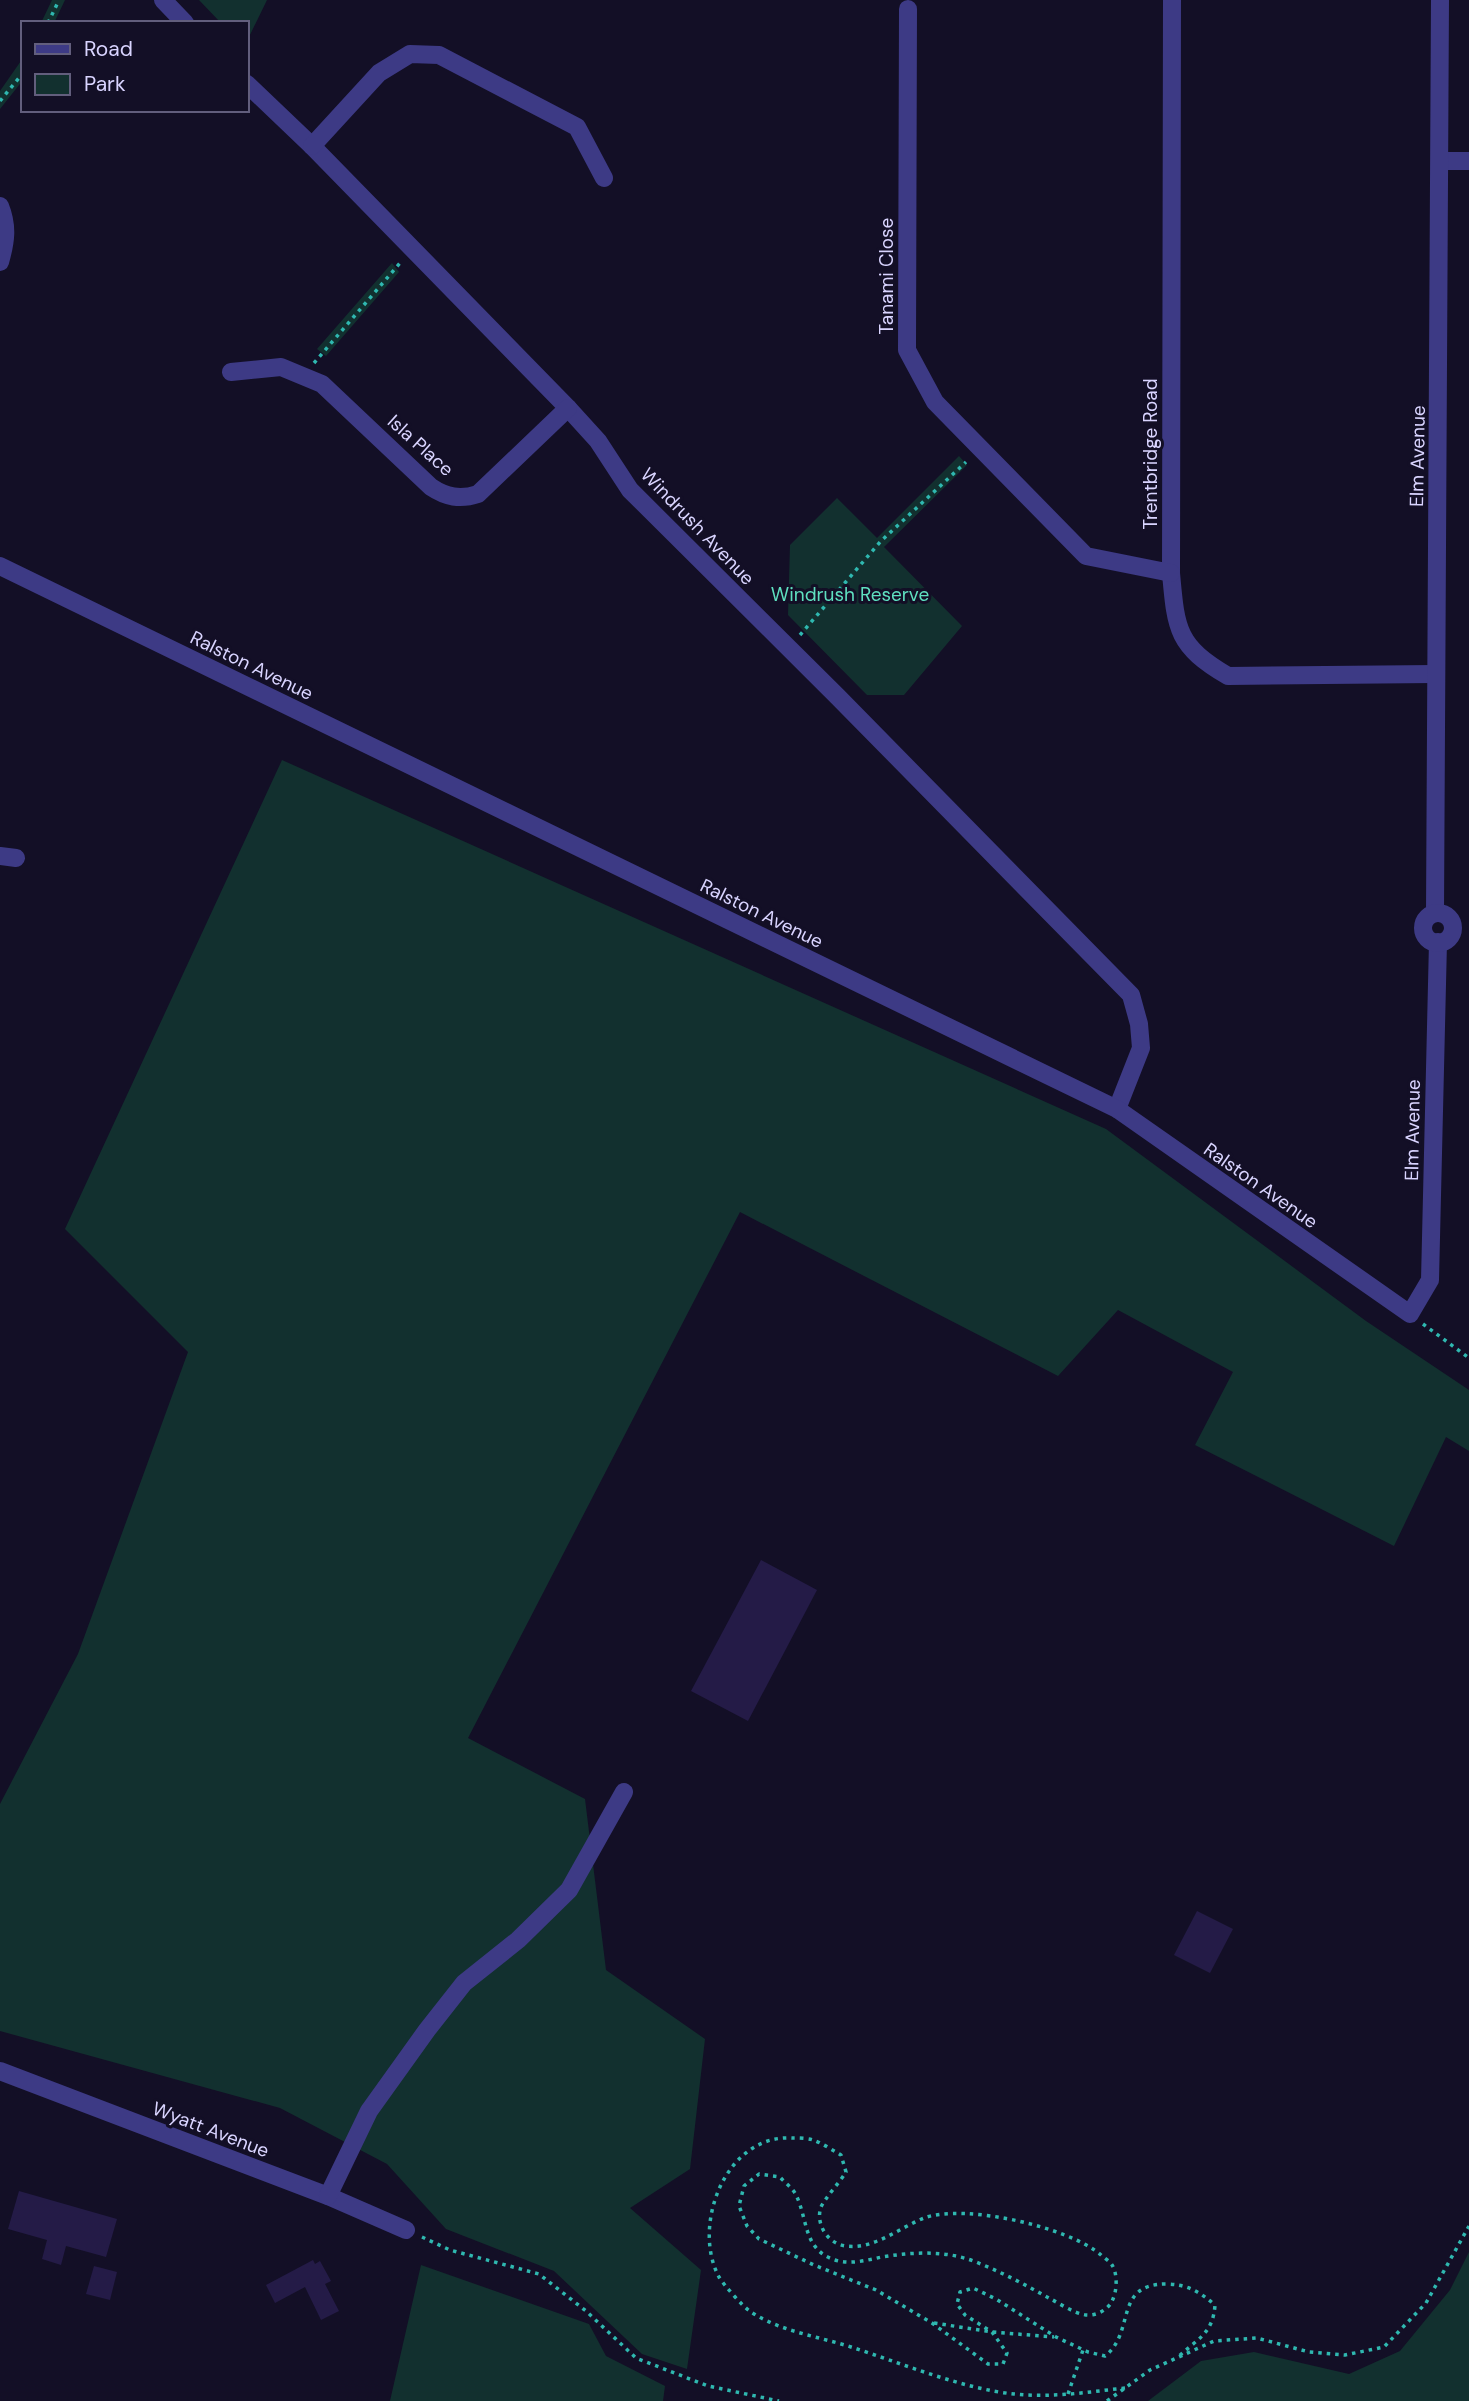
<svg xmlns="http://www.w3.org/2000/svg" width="1469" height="2401" viewBox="0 0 1469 2401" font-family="'DM Sans',sans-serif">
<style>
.green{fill:#12302f}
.building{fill:#241b47}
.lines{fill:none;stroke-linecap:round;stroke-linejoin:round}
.path{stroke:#2fb8b0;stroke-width:3.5;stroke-dasharray:3.5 5;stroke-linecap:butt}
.minor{stroke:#3d3a85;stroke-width:18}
.labels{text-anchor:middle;stroke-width:6;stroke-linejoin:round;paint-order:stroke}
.street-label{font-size:19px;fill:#d9d4ff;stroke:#130f26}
.park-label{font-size:19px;fill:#5fe0c0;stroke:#130f26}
</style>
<rect width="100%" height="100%" fill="#130f26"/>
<!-- green -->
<g class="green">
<path d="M 52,0 L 65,0 L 54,23 L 41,23 Z"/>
<path d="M 199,0 L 267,0 L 247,41 L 247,23 L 221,23 Z"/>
<path d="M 23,58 L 23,80 L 0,109 L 0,91 Z"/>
<path d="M 392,263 L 399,272 L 326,356 L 317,349 Z"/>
<path d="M 959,456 L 967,465 L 884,547 L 962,626 L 904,695 L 867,695 L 788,615 L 790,545 L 837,498 L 877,538 Z"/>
<path d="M 282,760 L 1106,1129 L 1366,1321 L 1469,1390 L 1469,1451 L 1446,1437 L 1394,1546 L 1195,1445 L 1233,1372 L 1118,1310 L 1058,1376 L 740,1212 L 468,1738 L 585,1799 L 606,1970 L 705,2039 L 690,2169 L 630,2208 L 701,2270 L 687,2369 L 642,2354 L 554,2271 L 446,2229 L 387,2164 L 280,2108 L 0,2031 L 0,1804 L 78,1654 L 188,1352 L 65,1229 Z"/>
<path d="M 1469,2252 L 1469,2401 L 1148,2401 L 1201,2361 L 1254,2352 L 1349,2374 L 1400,2351 L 1450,2290 Z"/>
<path d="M 421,2265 L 589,2324 L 606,2356 L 665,2386 L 663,2401 L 390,2401 Z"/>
</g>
<!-- building -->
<g class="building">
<path d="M 761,1560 L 817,1590 L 748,1721 L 691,1691 Z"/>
<path d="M 1197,1911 L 1233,1929 L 1210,1973 L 1174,1955 Z"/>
<path d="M 19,2191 L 117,2219 L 106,2257 L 66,2246 L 61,2265 L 42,2259 L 47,2240 L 8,2229 Z"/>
<path d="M 313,2260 L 315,2264 L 320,2261 L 331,2281 L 325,2284 L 339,2311 L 321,2320 L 305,2287 L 275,2303 L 266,2285 Z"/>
<path d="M 94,2266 L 117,2272 L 110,2300 L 86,2294 Z"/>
</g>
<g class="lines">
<!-- path -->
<g class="path">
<path d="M 48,23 L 59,0"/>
<path d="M 0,101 L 23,73"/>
<path d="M 314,363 L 400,263"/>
<path d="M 800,635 L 881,541 L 966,462"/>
<path d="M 1423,1324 L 1469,1358"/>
<path d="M 422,2237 L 450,2250 L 539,2274 L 586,2311 L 636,2358 L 708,2386 L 779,2401"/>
<path d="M 934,2323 L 992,2332 L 1054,2337"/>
<path d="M 1125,2388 C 1088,2392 1052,2398 1014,2394 C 963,2389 901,2363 851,2347 C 817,2336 782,2332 751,2312 C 743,2307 724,2285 719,2277 C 691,2225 726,2134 792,2138 C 798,2138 807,2138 813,2140 C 822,2143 832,2150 841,2155 L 846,2172 C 840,2182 825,2198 821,2207 C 815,2224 828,2244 846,2246 C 873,2250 899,2228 924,2218 C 964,2203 1069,2227 1101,2255 C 1104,2258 1110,2261 1112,2265 C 1118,2274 1117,2292 1112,2301 C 1108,2310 1096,2316 1086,2315 C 1073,2313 1059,2303 1047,2297 C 1024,2284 1001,2272 976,2262 C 946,2250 913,2252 882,2257 C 867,2260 851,2265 835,2260 C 804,2250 808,2222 797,2197 C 794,2189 785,2183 780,2177 L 759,2174 L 744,2186 L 739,2206 L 747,2226 L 759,2239 L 814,2265 L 876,2290 L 932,2323 L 988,2364 L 1003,2364 L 1007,2353 L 992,2332 L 965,2315 L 957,2304 L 960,2292 L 973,2288 L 996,2299 L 1056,2337 L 1088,2352 L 1105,2356 C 1136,2332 1113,2284 1166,2284 C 1187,2284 1200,2292 1215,2305 C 1213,2334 1197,2339 1178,2357"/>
<path d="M 1068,2394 L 1083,2350"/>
<path d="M 1107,2401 L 1150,2370 L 1214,2341 L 1257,2338 L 1309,2352 L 1345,2355 L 1384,2347 L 1426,2303 L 1469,2226"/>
</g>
<!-- minor -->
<g class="minor">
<path d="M 163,0 L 185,23"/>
<path d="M 1172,0 L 1171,573 C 1176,630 1177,646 1228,676 L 1435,674"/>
<path d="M 908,9 L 907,350 L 935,402 L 1086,556 L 1171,573"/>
<path d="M 247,84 L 312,146 L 568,408 L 598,441 L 630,490 L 837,696 L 1131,995 L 1139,1024 L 1141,1048 L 1117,1109"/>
<path d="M 312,146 L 379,73 L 410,54 L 439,55 L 577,127 L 604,178"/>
<path d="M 1440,161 L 1469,161"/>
<path d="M 0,206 C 8,226 6,241 0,262"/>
<path d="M 231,372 L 281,367 L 322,384 L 431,487 C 446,497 460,500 478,494 L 568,408"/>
<path d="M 0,566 L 1117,1109 L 1410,1314 L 1430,1280 L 1438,942"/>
<path d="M 0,856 L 16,858"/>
<path d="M 1435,912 L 1440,0"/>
<circle cx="1438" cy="928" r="15"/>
<path d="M 0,2071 L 328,2196 L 406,2230"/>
<path d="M 328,2196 L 369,2111 L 427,2030 L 464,1983 L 518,1940 L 569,1890 L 624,1792"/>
</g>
</g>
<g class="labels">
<!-- street labels -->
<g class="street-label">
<text transform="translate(886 276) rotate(-90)" y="7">Tanami Close</text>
<text transform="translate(421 445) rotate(42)" y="7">Isla Place</text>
<text transform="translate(1150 454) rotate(-90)" y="7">Trentbridge Road</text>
<text transform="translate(1417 456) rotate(-89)" y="7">Elm Avenue</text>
<text transform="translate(698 526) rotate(46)" y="7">Windrush Avenue</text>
<text transform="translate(252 665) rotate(26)" y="7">Ralston Avenue</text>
<text transform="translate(762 913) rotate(26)" y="7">Ralston Avenue</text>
<text transform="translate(1412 1130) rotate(-89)" y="7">Elm Avenue</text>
<text transform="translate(1261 1185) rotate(35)" y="7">Ralston Avenue</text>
<text transform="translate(211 2129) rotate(21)" y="7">Wyatt Avenue</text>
</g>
<!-- park labels -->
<g class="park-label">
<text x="850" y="601">Windrush Reserve</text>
</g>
</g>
<!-- legend -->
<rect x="21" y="21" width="228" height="91" fill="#130f26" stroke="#625e7d" stroke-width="2"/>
<rect x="35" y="44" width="35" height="10" fill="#3d3a85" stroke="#625e7d" stroke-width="2"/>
<text x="84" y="56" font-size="21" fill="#d9d4ff">Road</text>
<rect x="35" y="74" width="35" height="21" fill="#12302f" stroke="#625e7d" stroke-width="2"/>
<text x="84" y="91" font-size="21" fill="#d9d4ff">Park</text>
</svg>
